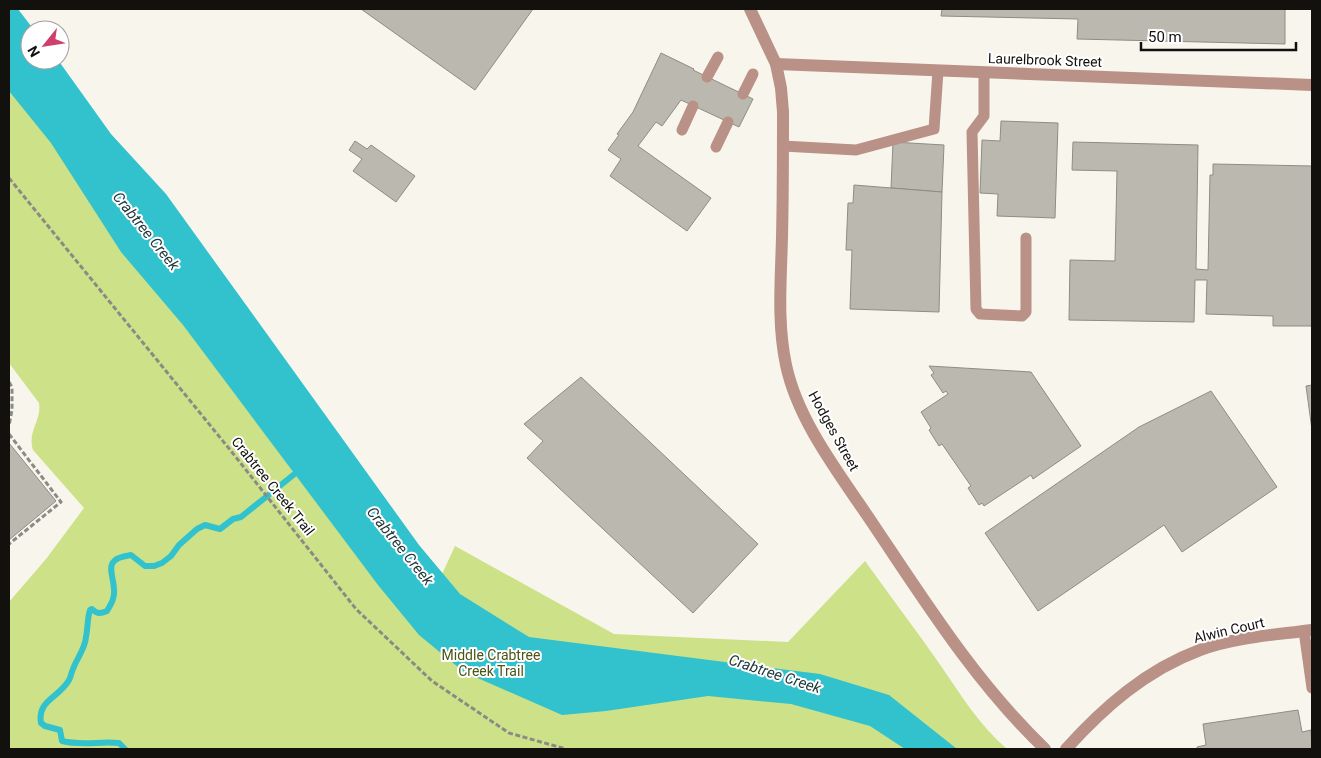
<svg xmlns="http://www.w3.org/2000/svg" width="1321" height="758" viewBox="0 0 1321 758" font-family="Roboto,sans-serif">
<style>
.green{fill:#cce188}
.water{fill:#32c2cd}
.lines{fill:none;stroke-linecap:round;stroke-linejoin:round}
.stream{stroke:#32c2cd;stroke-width:6}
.building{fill:#bbb9af;stroke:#8e8c83}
.path{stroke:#8c8a84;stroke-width:3;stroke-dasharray:5 2.5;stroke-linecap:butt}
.service{stroke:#ba9186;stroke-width:11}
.minor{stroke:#ba9186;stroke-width:12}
.tertiary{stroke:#ba9186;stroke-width:12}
.labels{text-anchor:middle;stroke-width:4;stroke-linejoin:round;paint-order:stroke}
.street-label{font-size:14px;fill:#12110e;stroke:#fff}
.park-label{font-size:14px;fill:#4a5615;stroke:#fff}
.water-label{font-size:15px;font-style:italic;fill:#22393c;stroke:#fff}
</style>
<rect width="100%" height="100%" fill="#f8f5ec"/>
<!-- green -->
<path class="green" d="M 9,38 L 430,600 L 455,546 L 614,634 L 788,642 L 865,561 C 890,596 916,630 941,666 C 961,695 979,725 1007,749 L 9,749 L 9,602 L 46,559 L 84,508 L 33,450 C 27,432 42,420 39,403 L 9,363 Z"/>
<!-- water -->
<path class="water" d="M 9,9 L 18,9 L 34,30 L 30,30 L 30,60 L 58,60 L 111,134 L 166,194 L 419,545 L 460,594 L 529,637 L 820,674 L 889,695 L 957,749 L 905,749 L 870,726 L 791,704 L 708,696 L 606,711 L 562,715 L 464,672 L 419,635 L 378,585 L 183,325 L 121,252 L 51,143 L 9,91 Z"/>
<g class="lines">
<!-- stream -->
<path class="stream" d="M 125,749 L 119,743 C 100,741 82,746 62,741 L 60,730 L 45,726 L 41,723 C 37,700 59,698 69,680 C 71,677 71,673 73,669 C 77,658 85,649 86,637 C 88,627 87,620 90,610 L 92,609 C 97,614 100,614 107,611 C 111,604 115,598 114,589 C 113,571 102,559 131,555 L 145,566 L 154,566 L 162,563 L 171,556 L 179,545 L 197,529 L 205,525 L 220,529 L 233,519 L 241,517 L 302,468"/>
</g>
<!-- building -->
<g class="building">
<path d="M 361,9 L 533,9 L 475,90 Z"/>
<path d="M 942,9 L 1285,9 L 1285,44 L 1077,39 L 1078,19 L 941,16 Z"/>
<path d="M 661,53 L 694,69 L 693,70 L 753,99 L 739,127 L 681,100 L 662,126 L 656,122 L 638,146 L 711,198 L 687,231 L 610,176 L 621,159 L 608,150 L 619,135 L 617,134 L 633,112 Z"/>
<path d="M 1001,121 L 1058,123 L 1055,218 L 997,216 L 998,194 L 980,193 L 982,140 L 1000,141 Z"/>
<path d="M 355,141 L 367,149 L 371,145 L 415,176 L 396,202 L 353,171 L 362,159 L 349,150 Z"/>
<path d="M 893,142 L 944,145 L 942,192 L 891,188 Z"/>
<path d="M 1073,142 L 1198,145 L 1196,269 L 1208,270 L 1210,175 L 1213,175 L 1213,164 L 1312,166 L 1312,326 L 1273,326 L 1273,316 L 1206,314 L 1207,280 L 1195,280 L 1194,322 L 1069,320 L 1070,260 L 1115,261 L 1117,171 L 1072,170 Z"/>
<path d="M 854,185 L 942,192 L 939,312 L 850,309 L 852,250 L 846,250 L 848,203 L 853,203 Z"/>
<path d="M 929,366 L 1031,372 L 1081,446 L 1033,479 L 1031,475 L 984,506 L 982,503 L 979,505 L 968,488 L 971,486 L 942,444 L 939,446 L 929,430 L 931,428 L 921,412 L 948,394 L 946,391 L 943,393 L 931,375 L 934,373 Z"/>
<path d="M 581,377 L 758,544 L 693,613 L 527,458 L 543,441 L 524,424 Z"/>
<path d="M 1312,385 L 1312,430 L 1306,386 Z"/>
<path d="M 1211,391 L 1277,487 L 1182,552 L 1164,525 L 1038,611 L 985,533 L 1139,427 Z"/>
<path d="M 9,443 L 56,501 L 9,540 Z"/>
<path d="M 1298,710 L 1302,732 L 1311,730 L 1312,749 L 1197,749 L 1197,747 L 1206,745 L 1203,724 Z"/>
</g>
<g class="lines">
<!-- path -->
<g class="path">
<path d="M 9,178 L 231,451 L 356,609 L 432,681 L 509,733 L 566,749"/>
<path d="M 9,382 L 12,387 L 12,410 L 9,426"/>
<path d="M 9,434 L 61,502 L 9,544"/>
</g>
<!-- service -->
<g class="service">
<path d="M 984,73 L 984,116 L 972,132 L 976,309 L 980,314 L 1022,316 L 1026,312 L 1026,238"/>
<path d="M 707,77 L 718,57"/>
<path d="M 743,94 L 753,74"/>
<path d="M 682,130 L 693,106"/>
<path d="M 783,146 L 856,150 L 934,129 L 938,71"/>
<path d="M 716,147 L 728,122"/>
<path d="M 1304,631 L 1312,688"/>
</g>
<!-- minor -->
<g class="minor">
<path d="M 776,64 L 1312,85"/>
<path d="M 1066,749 C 1104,707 1146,670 1200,650 C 1235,637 1275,635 1312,630"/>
</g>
<!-- tertiary -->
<path class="tertiary" d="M 750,9 L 776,64 L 781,88 L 783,112 C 783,153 783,195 782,237 C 781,279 777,323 786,365 C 798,422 841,476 873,524 C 926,603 976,683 1045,749"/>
</g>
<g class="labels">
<!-- street labels -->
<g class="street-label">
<text transform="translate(1045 60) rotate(2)" y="5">Laurelbrook Street</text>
<text transform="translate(834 431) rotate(61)" y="5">Hodges Street</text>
<text transform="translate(273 486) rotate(51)" y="5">Crabtree Creek Trail</text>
<text transform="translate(1229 630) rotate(-13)" y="5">Alwin Court</text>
</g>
<!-- park labels -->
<g class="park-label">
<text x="491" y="660">Middle Crabtree<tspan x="491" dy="16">Creek Trail</tspan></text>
</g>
<!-- water labels -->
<g class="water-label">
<text transform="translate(146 231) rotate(51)" y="5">Crabtree Creek</text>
<text transform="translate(400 546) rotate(51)" y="5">Crabtree Creek</text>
<text transform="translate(775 674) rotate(18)" y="5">Crabtree Creek</text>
</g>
</g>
<!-- border -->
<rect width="1321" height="758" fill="none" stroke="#12110e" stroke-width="20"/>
<!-- north arrow -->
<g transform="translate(45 45) rotate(240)"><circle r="24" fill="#ffffff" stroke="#a0a09f"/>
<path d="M0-4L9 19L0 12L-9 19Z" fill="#cd406e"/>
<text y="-8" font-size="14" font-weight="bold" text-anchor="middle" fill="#12110e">N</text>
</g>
<!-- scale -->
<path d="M1141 42v8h155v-8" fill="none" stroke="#12110e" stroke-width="2.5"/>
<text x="1148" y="42" font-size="15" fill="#12110e" stroke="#ffffff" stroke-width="4" paint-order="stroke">50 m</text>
</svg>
